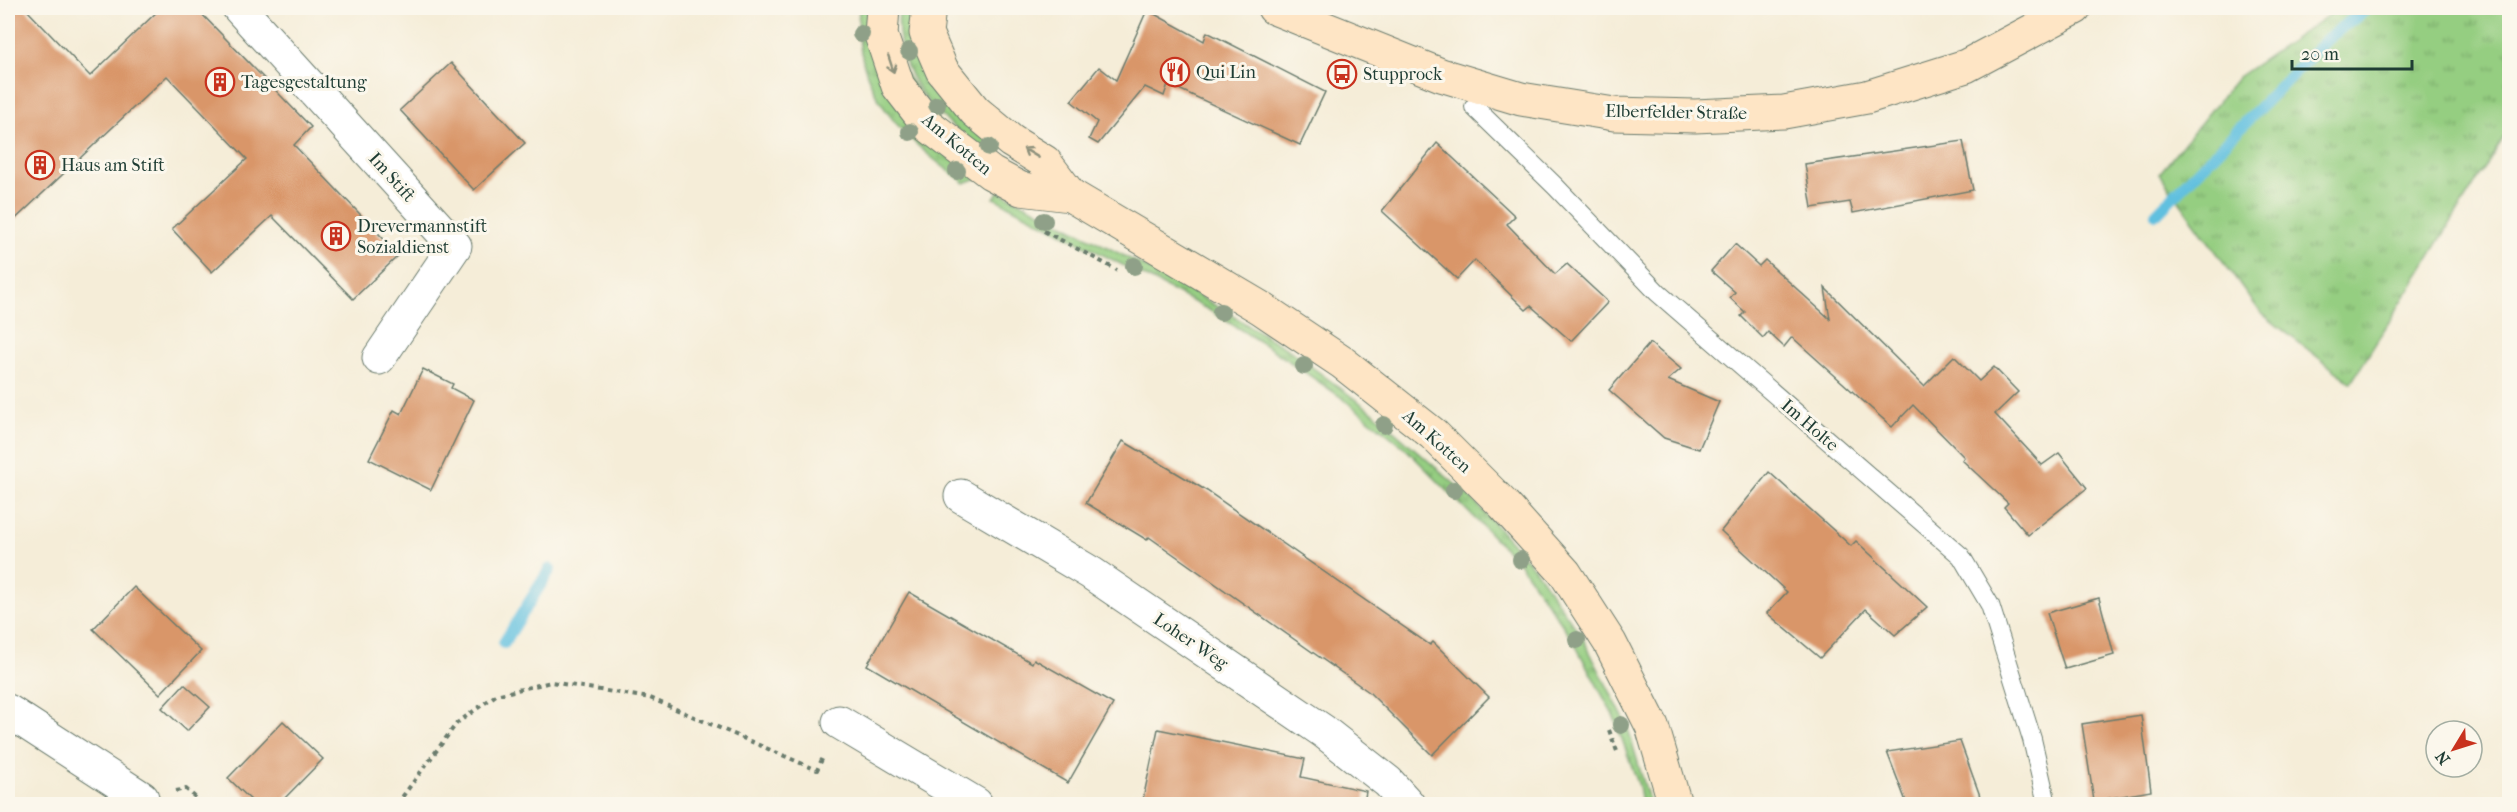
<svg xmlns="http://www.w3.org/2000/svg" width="2517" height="812" viewBox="0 0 2517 812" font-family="'IM FELL French Canon',serif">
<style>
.grass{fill:url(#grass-tufts);stroke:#5a865a;stroke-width:1.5}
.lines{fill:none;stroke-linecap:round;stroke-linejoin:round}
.stream{stroke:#61c0df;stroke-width:12}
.building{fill:#d99669}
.service-casing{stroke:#6a7b6d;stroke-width:20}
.minor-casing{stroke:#6a7b6d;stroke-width:35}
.secondary-casing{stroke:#6a7b6d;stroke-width:35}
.path{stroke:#6a7b6d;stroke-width:4;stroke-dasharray:4.5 4.5;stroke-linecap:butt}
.service{stroke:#fff;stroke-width:18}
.minor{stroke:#fff;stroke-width:33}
.secondary{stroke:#fee5c5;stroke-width:33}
.tree{fill:#8fa088}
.oneway{stroke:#8e917c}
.labels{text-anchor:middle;stroke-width:6;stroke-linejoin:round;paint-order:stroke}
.poi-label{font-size:18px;fill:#1f3d34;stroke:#fbf7ec;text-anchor:start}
.street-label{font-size:18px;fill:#1f3d34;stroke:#fbf7ec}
</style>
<defs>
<pattern id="grass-tufts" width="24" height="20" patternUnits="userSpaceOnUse" patternTransform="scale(1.5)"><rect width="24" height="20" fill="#95ce81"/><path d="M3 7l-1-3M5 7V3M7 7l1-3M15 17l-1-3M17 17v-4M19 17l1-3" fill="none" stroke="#79a86a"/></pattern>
</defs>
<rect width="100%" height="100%" fill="#fbf7ec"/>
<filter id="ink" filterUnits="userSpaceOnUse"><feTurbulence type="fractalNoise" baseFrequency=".0167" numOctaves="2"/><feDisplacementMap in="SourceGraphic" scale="12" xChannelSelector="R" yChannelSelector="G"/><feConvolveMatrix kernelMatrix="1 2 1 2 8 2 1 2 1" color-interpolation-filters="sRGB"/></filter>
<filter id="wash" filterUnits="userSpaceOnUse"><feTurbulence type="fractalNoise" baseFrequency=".008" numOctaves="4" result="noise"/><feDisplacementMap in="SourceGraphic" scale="24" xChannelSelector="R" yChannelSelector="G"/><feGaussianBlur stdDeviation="1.35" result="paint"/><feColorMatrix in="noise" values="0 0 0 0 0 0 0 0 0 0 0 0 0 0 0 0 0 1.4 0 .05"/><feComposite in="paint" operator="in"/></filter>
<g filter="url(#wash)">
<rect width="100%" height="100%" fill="#f5edd8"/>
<!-- grass -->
<g class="grass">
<path d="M 859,8 L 869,8 L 867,18 L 978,178 L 965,183 C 902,137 852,93 859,8 Z"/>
<path d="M 899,8 L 911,8 C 907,75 946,110 997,146 L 991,156 C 938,117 893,80 899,8 Z"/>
<path d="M 2339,8 L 2510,8 L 2509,129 L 2351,383 L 2261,313 L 2159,174 L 2238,77 Z"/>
<path d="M 999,191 L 1186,288 L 1289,350 L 1374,413 L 1475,502 L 1534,568 L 1582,637 L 1627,725 L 1650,804 L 1642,804 L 1639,786 L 1614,717 L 1571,637 L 1520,564 L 1405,448 L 1342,398 L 1270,348 L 1209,310 L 994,198 Z"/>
</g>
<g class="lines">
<!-- stream -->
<g class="stream">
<path d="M 2156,214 L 2328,38 L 2368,8"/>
<path d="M 504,643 L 550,569"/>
</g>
</g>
<g id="blocks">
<!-- building -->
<g class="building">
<path d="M 8,8 L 25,8 L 90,76 L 161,8 L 196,8 L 311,127 L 294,145 L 399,255 L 353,299 L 272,216 L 212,272 L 172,229 L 247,159 L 167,76 L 8,226 Z"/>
<path d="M 1147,10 L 1204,41 L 1207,32 L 1325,92 L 1300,145 L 1168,84 L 1164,96 L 1145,87 L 1098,144 L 1089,139 L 1097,122 L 1071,101 L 1099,67 L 1116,80 Z"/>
<path d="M 451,63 L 525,143 L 474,190 L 400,110 Z"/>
<path d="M 1963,141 L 1973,190 L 1853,213 L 1850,202 L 1812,208 L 1805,164 Z"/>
<path d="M 1437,143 L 1515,216 L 1507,224 L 1555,274 L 1567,264 L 1608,302 L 1571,341 L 1531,306 L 1526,310 L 1475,260 L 1457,279 L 1382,211 Z"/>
<path d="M 1735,244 L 1759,266 L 1765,260 L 1830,319 L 1825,288 L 1924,386 L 1954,356 L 1979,381 L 1994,367 L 2018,392 L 1995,414 L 2042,465 L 2059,453 L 2087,488 L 2028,535 L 2004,507 L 2008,503 L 1962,460 L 1964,457 L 1913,405 L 1892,427 L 1792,337 L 1784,347 L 1768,332 L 1763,338 L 1741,316 L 1745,312 L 1730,298 L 1735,292 L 1711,271 Z"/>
<path d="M 1650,343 L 1681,369 L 1668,380 L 1719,402 L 1699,449 L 1664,438 L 1609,390 Z"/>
<path d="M 423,369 L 453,384 L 451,388 L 474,400 L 431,490 L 369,459 L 394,410 L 401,414 Z"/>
<path d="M 1123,441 L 1207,491 L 1430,645 L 1433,642 L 1489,697 L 1432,755 L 1369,692 L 1149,537 L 1147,540 L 1086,503 Z"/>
<path d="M 1769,472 L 1851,546 L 1856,541 L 1927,607 L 1895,635 L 1866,609 L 1820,658 L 1767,613 L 1787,592 L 1721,531 Z"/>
<path d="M 134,587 L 201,651 L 160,694 L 93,629 Z"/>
<path d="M 909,592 L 1032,663 L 1034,659 L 1113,704 L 1068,783 L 867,665 Z"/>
<path d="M 2099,598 L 2114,655 L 2065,669 L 2047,613 Z"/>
<path d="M 184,684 L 210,707 L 187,731 L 162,708 Z"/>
<path d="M 2141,715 L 2151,791 L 2094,801 L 2082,724 Z"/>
<path d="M 283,721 L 323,759 L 279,804 L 255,804 L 228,778 Z"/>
<path d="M 1158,729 L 1305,759 L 1301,777 L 1366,791 L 1364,804 L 1142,804 Z"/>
<path d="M 1960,741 L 1983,804 L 1907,804 L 1887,752 Z"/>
</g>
</g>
</g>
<g filter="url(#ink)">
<use href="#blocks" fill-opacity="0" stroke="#6a7b6d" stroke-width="1.5"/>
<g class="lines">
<!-- service casing -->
<g class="service-casing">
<path id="service" d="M 1474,107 L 1555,186 L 1658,293 L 1961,556 L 1990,605 L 2032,739 L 2047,804"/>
</g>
<!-- minor casing -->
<g class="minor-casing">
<g id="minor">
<path d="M 239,8 L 455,246 L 379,358"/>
<path d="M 961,496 L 1091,573 L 1323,731 L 1388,782 L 1408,804"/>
<path d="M 8,711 L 142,798"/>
<path d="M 839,722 L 976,804"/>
</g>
</g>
<!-- secondary casing -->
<g class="secondary-casing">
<g id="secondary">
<path d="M 883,8 L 881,35 L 898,86 L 929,126 L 991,173 L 1021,189 L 1070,195 L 1261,308 L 1343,363 L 1433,434 L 1504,505 L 1565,573 L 1610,643 L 1652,726 L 1675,804"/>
<path d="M 929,8 L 926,33 L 942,70 L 975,111 L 1011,141 L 1045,162 L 1070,195"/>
<path d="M 1274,8 L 1441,75 L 1521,99 L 1614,114 L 1695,116 L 1784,112 L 1867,97 L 1966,66 L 2075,8"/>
</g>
</g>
<!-- path -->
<g class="path">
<path d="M 1044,231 L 1117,270"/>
<path d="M 1609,730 L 1618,754"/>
<path d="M 176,791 L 186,789 L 203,804"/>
<path d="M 397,804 L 457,723 L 496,695 L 551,682 L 650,698 L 817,770 L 824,755"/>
</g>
<!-- service -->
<use href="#service" class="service"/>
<!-- minor -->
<use href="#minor" class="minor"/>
<!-- secondary -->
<use href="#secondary" class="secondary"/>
</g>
<!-- trees -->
<g class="tree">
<circle cx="861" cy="34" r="9"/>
<circle cx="909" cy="51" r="9"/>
<circle cx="937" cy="105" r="9"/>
<circle cx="910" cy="132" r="9"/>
<circle cx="989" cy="147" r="9"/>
<circle cx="957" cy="171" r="9"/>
<circle cx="1044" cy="221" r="9"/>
<circle cx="1134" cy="266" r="9"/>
<circle cx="1221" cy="312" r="9"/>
<circle cx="1304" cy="366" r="9"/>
<circle cx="1384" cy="425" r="9"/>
<circle cx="1454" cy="490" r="9"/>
<circle cx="1521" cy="560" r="9"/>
<circle cx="1577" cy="640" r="9"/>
<circle cx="1621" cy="725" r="9"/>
</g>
<!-- one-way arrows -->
<defs><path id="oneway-shaft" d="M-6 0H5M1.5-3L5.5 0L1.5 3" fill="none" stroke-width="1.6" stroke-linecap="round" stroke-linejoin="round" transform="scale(1.5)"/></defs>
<g class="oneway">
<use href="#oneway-shaft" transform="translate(891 64) rotate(72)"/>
<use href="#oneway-shaft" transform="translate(1031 153) rotate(-149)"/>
</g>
</g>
<!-- icons -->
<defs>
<g id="restaurant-ring" transform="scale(1.5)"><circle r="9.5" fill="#fbf7ec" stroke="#c8321e" stroke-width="1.5"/><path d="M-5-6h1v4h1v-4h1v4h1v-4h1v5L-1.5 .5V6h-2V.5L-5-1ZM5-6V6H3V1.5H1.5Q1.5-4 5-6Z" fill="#c8321e"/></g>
<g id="bus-ring" transform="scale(1.5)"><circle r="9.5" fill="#fbf7ec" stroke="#c8321e" stroke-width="1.5"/><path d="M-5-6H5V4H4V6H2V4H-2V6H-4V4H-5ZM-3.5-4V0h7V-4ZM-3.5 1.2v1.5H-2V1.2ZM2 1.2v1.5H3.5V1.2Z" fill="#c8321e"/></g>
<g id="building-ring" transform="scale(1.5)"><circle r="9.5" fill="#fbf7ec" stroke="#c8321e" stroke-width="1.5"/><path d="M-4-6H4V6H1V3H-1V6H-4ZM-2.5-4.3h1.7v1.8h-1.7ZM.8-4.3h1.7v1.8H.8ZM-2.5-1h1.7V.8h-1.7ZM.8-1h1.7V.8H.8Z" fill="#c8321e"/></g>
</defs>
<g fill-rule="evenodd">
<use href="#restaurant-ring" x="1175" y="72"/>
<use href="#bus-ring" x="1342" y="74"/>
<use href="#building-ring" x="220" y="82"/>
<use href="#building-ring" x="40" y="165"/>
<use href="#building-ring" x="336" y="236"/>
</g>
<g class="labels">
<!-- poi labels -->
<g class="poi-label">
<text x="1196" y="78">Qui Lin</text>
<text x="1363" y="80">Stupprock</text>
<text x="241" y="88">Tagesgestaltung</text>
<text x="61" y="171">Haus am Stift</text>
<text x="357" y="232">Drevermannstift<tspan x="357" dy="21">Sozialdienst</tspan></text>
</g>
<!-- street labels -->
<g class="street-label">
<text transform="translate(1676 112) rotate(1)" y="6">Elberfelder Straße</text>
<text transform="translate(957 144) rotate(40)" y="6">Am Kotten</text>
<text transform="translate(392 177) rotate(48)" y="6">Im Stift</text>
<text transform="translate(1810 425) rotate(41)" y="6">Im Holte</text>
<text transform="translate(1437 441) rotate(42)" y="6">Am Kotten</text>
<text transform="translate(1191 641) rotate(34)" y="6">Loher Weg</text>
</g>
</g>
<!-- margin -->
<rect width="2517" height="812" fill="none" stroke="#fbf7ec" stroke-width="30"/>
<!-- north arrow -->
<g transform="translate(2454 749) rotate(232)"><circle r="28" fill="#fbf7ec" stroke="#a3ada2" stroke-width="1.5"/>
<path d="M0-4.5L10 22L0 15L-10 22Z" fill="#c8321e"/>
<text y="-9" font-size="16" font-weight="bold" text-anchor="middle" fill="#1f3d34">N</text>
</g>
<!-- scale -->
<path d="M2292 60v9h120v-9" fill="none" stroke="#1f3d34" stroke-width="3"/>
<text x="2301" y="60" font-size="18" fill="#1f3d34" stroke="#fbf7ec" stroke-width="4.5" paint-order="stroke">20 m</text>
</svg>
